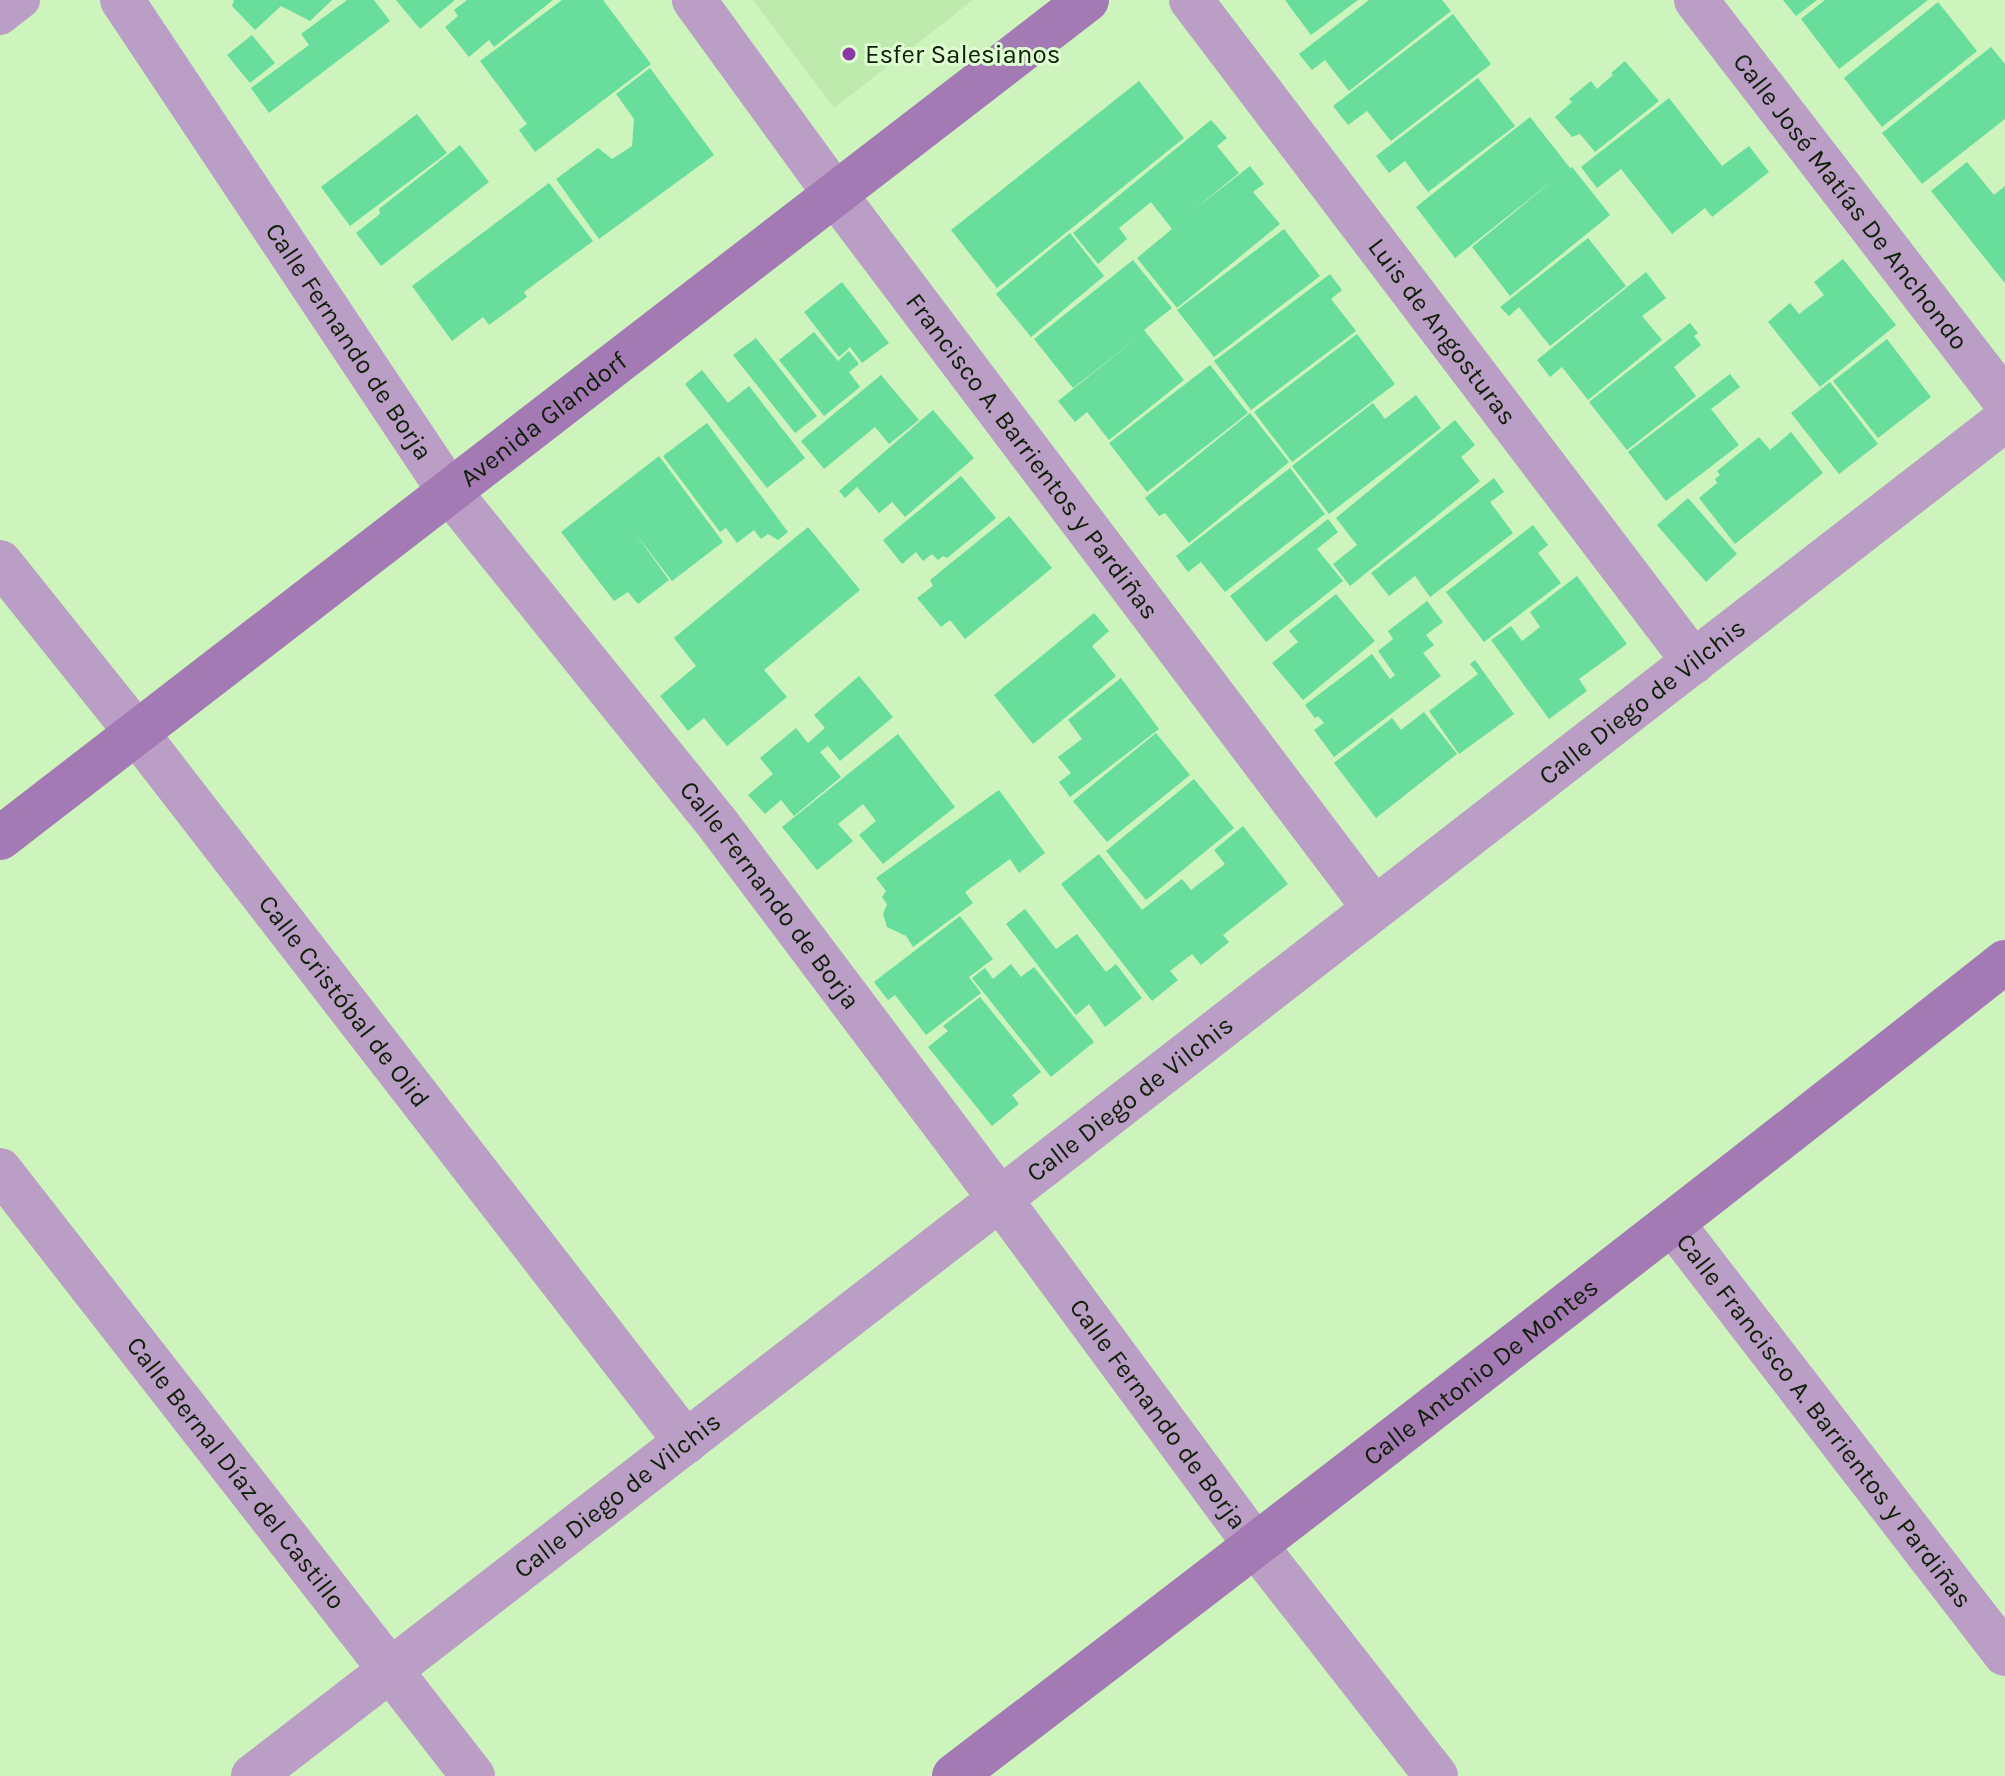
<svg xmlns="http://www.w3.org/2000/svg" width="2005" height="1776" viewBox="0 0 2005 1776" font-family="Karla,sans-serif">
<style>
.built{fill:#beeaad}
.building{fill:#68dd9c}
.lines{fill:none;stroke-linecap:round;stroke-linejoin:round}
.pedestrian{stroke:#bb9ec5;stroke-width:36}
.minor{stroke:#bb9ec5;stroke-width:44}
.secondary{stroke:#a47ab4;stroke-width:44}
.poi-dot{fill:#8b38a6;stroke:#defed2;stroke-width:3}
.labels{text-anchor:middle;stroke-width:6;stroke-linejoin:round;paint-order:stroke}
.poi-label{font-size:26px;fill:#101e0a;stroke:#defed2;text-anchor:start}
.street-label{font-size:26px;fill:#101e0a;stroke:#defed2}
</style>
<rect width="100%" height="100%" fill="#ccf4bc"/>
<!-- built -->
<path class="built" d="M 753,0 L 973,0 L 834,108 Z"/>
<!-- building -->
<g class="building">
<path d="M 234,0 L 332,0 L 310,21 L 281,6 L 255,30 L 232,6 Z"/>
<path d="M 347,0 L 374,0 L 390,21 L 269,113 L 251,88 L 309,45 L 301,34 Z"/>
<path d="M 396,0 L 455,0 L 420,29 Z"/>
<path d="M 467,0 L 553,0 L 494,47 L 489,40 L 469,57 L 445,27 L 458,16 L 454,10 Z"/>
<path d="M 562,0 L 603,0 L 651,64 L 535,152 L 519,130 L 527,124 L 480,61 Z"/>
<path d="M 1285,0 L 1358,0 L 1311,35 Z"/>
<path d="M 1369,0 L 1442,0 L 1451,11 L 1349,91 L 1325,60 L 1312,70 L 1299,54 Z"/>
<path d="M 1783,0 L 1817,0 L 1796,16 Z"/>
<path d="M 1825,0 L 1928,0 L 1839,69 L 1801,19 Z"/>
<path d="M 1938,2 L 1977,51 L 1882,127 L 1844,78 Z"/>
<path d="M 1453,14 L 1491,64 L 1391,141 L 1367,111 L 1348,125 L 1333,106 Z"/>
<path d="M 252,35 L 275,63 L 250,83 L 227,55 Z"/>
<path d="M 1991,47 L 2005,64 L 2005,119 L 1922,184 L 1882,133 Z"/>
<path d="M 1625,61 L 1659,101 L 1595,152 L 1580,134 L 1572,137 L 1555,117 L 1572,102 L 1569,99 L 1591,81 L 1597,89 L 1613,75 L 1611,73 Z"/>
<path d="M 650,68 L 714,155 L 599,239 L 556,179 L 598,148 L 612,159 L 632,146 L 634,119 L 616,94 Z"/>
<path d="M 1478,78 L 1515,126 L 1428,192 L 1405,161 L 1389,173 L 1376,156 Z"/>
<path d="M 1139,81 L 1184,138 L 997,288 L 951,230 Z"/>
<path d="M 1669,98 L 1722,166 L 1749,146 L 1769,172 L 1712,217 L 1705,208 L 1672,234 L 1621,169 L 1597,188 L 1581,167 Z"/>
<path d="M 417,114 L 447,153 L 350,226 L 321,187 Z"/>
<path d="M 1530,117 L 1570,168 L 1572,167 L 1610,215 L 1510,296 L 1472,247 L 1556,178 L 1455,258 L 1416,207 Z"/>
<path d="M 1211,120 L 1227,138 L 1217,146 L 1239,173 L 1191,212 L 1250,166 L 1264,184 L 1253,192 L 1280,224 L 1177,308 L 1137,258 L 1172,229 L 1151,202 L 1119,228 L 1127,239 L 1098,264 L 1073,233 Z"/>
<path d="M 460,145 L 489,182 L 381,266 L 356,233 L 380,214 L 379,209 Z"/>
<path d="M 1967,162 L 1994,195 L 2005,186 L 2005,283 L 1931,191 Z"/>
<path d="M 549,183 L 593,241 L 524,292 L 527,297 L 489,325 L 483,317 L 452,341 L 412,286 Z"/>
<path d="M 1284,229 L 1320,276 L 1214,357 L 1177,310 Z"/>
<path d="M 1070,233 L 1104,276 L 1031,337 L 996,294 Z"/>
<path d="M 1588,238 L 1626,286 L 1550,346 L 1519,307 L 1509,316 L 1500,307 Z"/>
<path d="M 1843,259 L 1896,325 L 1820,387 L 1768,322 L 1790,303 L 1799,314 L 1824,295 L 1814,282 Z"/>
<path d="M 1133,260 L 1172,308 L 1144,330 L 1184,380 L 1109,440 L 1087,412 L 1075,422 L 1058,401 L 1142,334 L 1073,388 L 1034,339 Z"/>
<path d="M 1646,272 L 1666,298 L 1642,316 L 1662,340 L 1588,400 L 1562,367 L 1550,377 L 1537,360 Z"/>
<path d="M 1330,274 L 1342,290 L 1331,299 L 1356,331 L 1251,410 L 1214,361 Z"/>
<path d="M 842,282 L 889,343 L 862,363 L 850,347 L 839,357 L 804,312 Z"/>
<path d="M 1690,323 L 1698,333 L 1694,336 L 1701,345 L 1674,367 L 1696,396 L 1627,450 L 1589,402 Z"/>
<path d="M 814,332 L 838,361 L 849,351 L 859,364 L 849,372 L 860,387 L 824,416 L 779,360 Z"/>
<path d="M 1357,334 L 1395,384 L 1292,462 L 1254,412 Z"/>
<path d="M 756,338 L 817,416 L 795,433 L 733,355 Z"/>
<path d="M 1887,339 L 1931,397 L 1878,438 L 1833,381 Z"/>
<path d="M 1210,365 L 1248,413 L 1147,492 L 1109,443 Z"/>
<path d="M 702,370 L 728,403 L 749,386 L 805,458 L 767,488 L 685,384 Z"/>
<path d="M 1730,374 L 1740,387 L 1711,409 L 1739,445 L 1666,501 L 1628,452 Z"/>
<path d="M 881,375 L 919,420 L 889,444 L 875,427 L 824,469 L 801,441 Z"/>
<path d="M 1830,382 L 1878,444 L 1839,474 L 1791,413 Z"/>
<path d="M 1416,395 L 1441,428 L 1329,514 L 1292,466 L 1373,403 L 1385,419 Z"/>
<path d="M 933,410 L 974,458 L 905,517 L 892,502 L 879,513 L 857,487 L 845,498 L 839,491 Z"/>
<path d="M 1250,413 L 1289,462 L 1189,543 L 1165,513 L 1159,516 L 1145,498 Z"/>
<path d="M 1455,420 L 1475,445 L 1461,457 L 1480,481 L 1350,586 L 1333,564 L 1357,545 L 1336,518 Z"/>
<path d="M 707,423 L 788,532 L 778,540 L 768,534 L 761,539 L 754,530 L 737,543 L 726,528 L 720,532 L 663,456 Z"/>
<path d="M 1791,432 L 1823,473 L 1735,544 L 1699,498 L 1717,483 L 1715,479 L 1720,475 L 1717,471 L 1759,437 L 1770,450 Z"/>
<path d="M 659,456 L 723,542 L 672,581 L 635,533 L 669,580 L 638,604 L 628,592 L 614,601 L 561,532 Z"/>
<path d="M 1290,468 L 1325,514 L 1225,592 L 1201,562 L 1188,572 L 1176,556 Z"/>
<path d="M 961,476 L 996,518 L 947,558 L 943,556 L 938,560 L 932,554 L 923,561 L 916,552 L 902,564 L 883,540 Z"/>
<path d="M 1494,478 L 1504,492 L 1490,502 L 1513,533 L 1430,597 L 1415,576 L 1389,596 L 1371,573 Z"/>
<path d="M 1688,498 L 1737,554 L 1706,582 L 1657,525 Z"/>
<path d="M 1009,516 L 1052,568 L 965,639 L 950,620 L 941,627 L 917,598 L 933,586 L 930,580 Z"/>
<path d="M 1328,519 L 1338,532 L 1317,549 L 1343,581 L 1266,642 L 1230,596 Z"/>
<path d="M 1533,525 L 1548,545 L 1538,553 L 1561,583 L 1484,642 L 1446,592 Z"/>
<path d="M 808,527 L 860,590 L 764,670 L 787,697 L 727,746 L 704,718 L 688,731 L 660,696 L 696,666 L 674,638 Z"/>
<path d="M 1577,576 L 1627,644 L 1579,679 L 1587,691 L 1549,719 L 1491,640 L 1511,626 L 1522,641 L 1540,627 L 1530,612 Z"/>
<path d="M 1336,594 L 1375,641 L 1303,700 L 1272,663 L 1298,642 L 1289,631 Z"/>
<path d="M 1427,601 L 1443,622 L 1426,635 L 1434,645 L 1423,653 L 1441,676 L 1334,757 L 1314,730 L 1324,723 L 1318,716 L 1315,718 L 1305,705 L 1372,654 L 1390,679 L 1395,675 L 1378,651 L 1393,639 L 1388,631 Z"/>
<path d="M 1094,613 L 1109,631 L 1092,646 L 1116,676 L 1033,744 L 994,695 Z"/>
<path d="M 1475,660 L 1514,714 L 1459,754 L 1429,711 L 1478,674 L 1470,664 Z"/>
<path d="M 859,676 L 893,717 L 840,761 L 828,746 L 820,752 L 841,777 L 794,816 L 781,800 L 765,814 L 748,795 L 773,774 L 760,758 L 796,728 L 808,743 L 825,728 L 814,715 Z"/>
<path d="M 1121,678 L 1159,729 L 1070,797 L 1059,782 L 1071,773 L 1058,757 L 1082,739 L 1068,720 Z"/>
<path d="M 1424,712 L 1457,754 L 1376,818 L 1334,763 L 1392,718 L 1401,730 Z"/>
<path d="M 1156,733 L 1190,775 L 1107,842 L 1073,801 Z"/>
<path d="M 898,734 L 955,807 L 883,864 L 859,835 L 876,821 L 863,804 L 838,824 L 853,841 L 817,870 L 782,827 Z"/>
<path d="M 1194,779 L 1234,828 L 1146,900 L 1106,851 Z"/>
<path d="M 999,790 L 1045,853 L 1019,873 L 1010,859 L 965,892 L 973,903 L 913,947 L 906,936 L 887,927 L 883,914 L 887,904 L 882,897 L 886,891 L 876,878 Z"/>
<path d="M 1243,826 L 1288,884 L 1223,935 L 1229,942 L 1201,965 L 1192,954 L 1170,971 L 1178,980 L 1152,1001 L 1061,884 L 1099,854 L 1142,910 L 1182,879 L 1191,890 L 1225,864 L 1214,850 Z"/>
<path d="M 1025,909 L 1056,949 L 1077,934 L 1106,972 L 1116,964 L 1142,998 L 1105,1027 L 1089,1004 L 1076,1015 L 1006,924 Z"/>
<path d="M 960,916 L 993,959 L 969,977 L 981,993 L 926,1035 L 895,995 L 888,1000 L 874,982 Z"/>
<path d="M 1011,964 L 1021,977 L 1034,967 L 1094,1042 L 1051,1077 L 972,978 L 985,968 L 993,979 Z"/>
<path d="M 980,997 L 1041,1072 L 1012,1095 L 1019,1104 L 992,1126 L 928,1047 L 948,1031 L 943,1026 Z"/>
</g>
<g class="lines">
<!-- pedestrian -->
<path class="pedestrian" d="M 0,17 L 22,0"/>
<!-- minor -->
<g class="minor">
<path id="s1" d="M 122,0 L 449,491 L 717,823 L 1000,1199 L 1256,1546 L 1436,1776"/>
<path id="s2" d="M 694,0 L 835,194 L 1374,908"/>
<path id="s3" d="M 1191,0 L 1694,662"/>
<path id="s4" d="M 1696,0 L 2005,401"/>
<path id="s5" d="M 0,562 L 136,732 L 686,1442"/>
<path id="s6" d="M 0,1170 L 473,1776"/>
<path id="s7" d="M 1673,1224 L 2005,1654"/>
<path id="s8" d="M 253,1776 L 1000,1199 L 2005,420"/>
</g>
<!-- secondary -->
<g class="secondary">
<path id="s9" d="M 0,838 L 1087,0"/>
<path id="s10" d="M 954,1776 C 1306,1507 1657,1237 2005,962"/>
</g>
</g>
<!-- markers -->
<circle class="poi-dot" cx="849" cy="54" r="8"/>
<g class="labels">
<!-- poi labels -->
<g class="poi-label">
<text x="865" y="63">Esfer Salesianos</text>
</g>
<!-- street labels -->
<g class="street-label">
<text dy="9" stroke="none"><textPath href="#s4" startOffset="254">Calle José Matías De Anchondo</textPath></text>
<text dy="9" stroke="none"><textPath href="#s3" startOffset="416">Luis de Angosturas</textPath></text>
<text dy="9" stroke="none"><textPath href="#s1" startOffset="410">Calle Fernando de Borja</textPath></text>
<text dy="9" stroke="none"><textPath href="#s9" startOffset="686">Avenida Glandorf</textPath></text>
<text dy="9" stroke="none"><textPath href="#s2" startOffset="568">Francisco A. Barrientos y Pardiñas</textPath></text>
<text dy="9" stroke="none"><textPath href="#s8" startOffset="1756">Calle Diego de Vilchis</textPath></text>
<text dy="9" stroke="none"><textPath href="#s1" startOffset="1106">Calle Fernando de Borja</textPath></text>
<text dy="9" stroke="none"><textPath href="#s5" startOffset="558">Calle Cristóbal de Olid</textPath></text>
<text dy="9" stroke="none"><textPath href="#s8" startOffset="1108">Calle Diego de Vilchis</textPath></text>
<text dy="9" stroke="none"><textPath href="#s10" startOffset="664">Calle Antonio De Montes</textPath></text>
<text dy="9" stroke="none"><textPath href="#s1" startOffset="1754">Calle Fernando de Borja</textPath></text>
<text dy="9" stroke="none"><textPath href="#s7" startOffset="248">Calle Francisco A. Barrientos y Pardiñas</textPath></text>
<text dy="9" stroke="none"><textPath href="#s6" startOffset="384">Calle Bernal Díaz del Castillo</textPath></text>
<text dy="9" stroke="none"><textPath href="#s8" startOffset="460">Calle Diego de Vilchis</textPath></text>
</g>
</g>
</svg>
